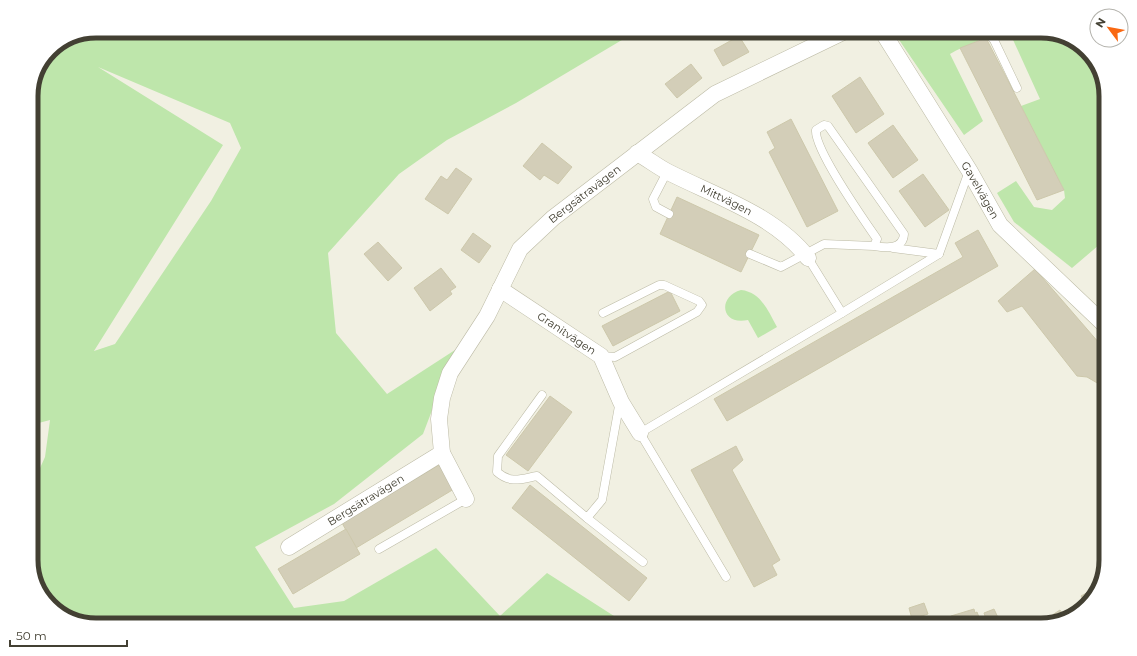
<svg xmlns="http://www.w3.org/2000/svg" width="1137" height="656" viewBox="0 0 1137 656" font-family="Montserrat,sans-serif">
<style>
.green{fill:#bee6ab;fill-rule:evenodd}
.building{fill:#d3ceb8;stroke:#cdc8ab}
.lines{fill:none;stroke-linecap:round;stroke-linejoin:round}
.lane-casing{stroke:#bcbaa5;stroke-width:9}
.street-casing{stroke:#bcbaa5;stroke-width:17}
.lane{stroke:#fff;stroke-width:8}
.street{stroke:#fff;stroke-width:16}
.labels{text-anchor:middle;stroke-width:3;stroke-linejoin:round;paint-order:stroke}
.street-label{font-size:11px;fill:#434033;stroke:#fff}
.rim{fill:none;stroke:#434033;stroke-width:5}
</style>
<rect width="100%" height="100%" fill="#f1f0e2"/>
<!-- green -->
<g class="green">
<path d="M 96,31 L 637,31 L 516,103 L 447,140 L 399,174 L 328,253 L 336,333 L 387,394 L 455,350 L 423,434 L 334,504 L 255,547 L 294,608 L 344,601 L 436,548 L 500,616 L 547,573 L 628,625 L 96,625 L 64,616 L 40,593 L 31,564 L 31,488 L 45,457 L 50,420 L 31,425 L 31,92 L 50,50 ZM 98,67 L 230,123 L 241,148 L 211,201 L 115,344 L 94,351 L 223,145 Z"/>
<path d="M 893,31 L 995,31 C 982,41 965,45 950,54 L 983,121 L 964,135 Z"/>
<path d="M 1009,31 L 1041,31 L 1073,40 L 1097,63 L 1106,92 L 1106,239 L 1072,268 L 1014,222 L 997,193 L 1016,181 L 1034,207 L 1052,210 L 1065,198 L 1064,190 L 1021,106 L 1040,99 Z"/>
<path d="M 741,290 C 761,292 768,311 777,327 L 758,338 L 748,320 C 721,326 717,297 741,290 Z"/>
</g>
<!-- building -->
<g class="building">
<path d="M 739,36 L 749,52 L 723,66 L 714,50 Z"/>
<path d="M 986,38 L 1021,106 L 1064,190 L 1037,200 L 960,48 Z"/>
<path d="M 691,64 L 702,78 L 677,98 L 665,84 Z"/>
<path d="M 860,77 L 884,114 L 856,133 L 832,96 Z"/>
<path d="M 791,119 L 838,211 L 807,227 L 769,152 L 775,148 L 767,132 Z"/>
<path d="M 893,125 L 918,160 L 893,178 L 868,143 Z"/>
<path d="M 542,143 L 572,167 L 558,184 L 544,175 L 540,180 L 523,166 Z"/>
<path d="M 456,168 L 472,179 L 448,214 L 425,199 L 441,176 L 447,180 Z"/>
<path d="M 923,174 L 949,210 L 925,227 L 899,191 Z"/>
<path d="M 677,197 L 759,235 L 741,272 L 660,234 Z"/>
<path d="M 978,230 L 998,266 L 727,421 L 714,399 L 963,257 L 955,243 Z"/>
<path d="M 473,233 L 491,246 L 479,263 L 461,250 Z"/>
<path d="M 378,242 L 402,268 L 388,281 L 364,254 Z"/>
<path d="M 1106,260 L 1106,272 L 1103,274 L 1098,268 Z"/>
<path d="M 441,268 L 456,287 L 450,291 L 452,294 L 430,311 L 414,288 Z"/>
<path d="M 1035,269 L 1106,351 L 1106,377 L 1099,384 L 1087,377 L 1077,376 L 1022,306 L 1007,312 L 998,301 Z"/>
<path d="M 670,291 L 680,311 L 613,346 L 602,326 Z"/>
<path d="M 550,396 L 572,412 L 528,471 L 506,455 Z"/>
<path d="M 736,446 L 743,460 L 732,470 L 780,560 L 772,565 L 777,575 L 754,587 L 691,470 Z"/>
<path d="M 439,465 L 454,489 L 356,548 L 342,523 Z"/>
<path d="M 530,485 L 647,578 L 629,601 L 512,508 Z"/>
<path d="M 346,529 L 360,554 L 293,594 L 278,569 Z"/>
<path d="M 1099,586 L 1097,592 L 1086,604 L 1081,596 Z"/>
<path d="M 924,603 L 928,614 L 912,619 L 909,608 Z"/>
<path d="M 974,609 L 975,613 L 977,612 L 982,625 L 954,625 L 951,616 Z"/>
<path d="M 994,609 L 1000,622 L 988,625 L 984,613 Z"/>
<path d="M 1060,610 L 1065,618 L 1045,624 L 1043,621 Z"/>
</g>
<g class="lines">
<!-- lane casing -->
<g class="lane-casing">
<g id="lane">
<path d="M 985,31 L 994,40 L 1017,88"/>
<path d="M 667,172 L 653,199 L 656,207 L 669,214"/>
<path d="M 893,248 L 939,254"/>
<path d="M 750,254 L 781,267 L 824,244 L 874,246 L 877,239 C 864,220 814,149 816,130 L 824,125 L 828,126 L 904,234 C 903,250 886,248 874,246"/>
<path d="M 808,258 L 842,313 L 939,254 L 969,171"/>
<path d="M 601,356 L 615,357 L 697,312 L 702,305 L 699,301 L 664,285 L 659,285 L 603,313"/>
<path d="M 542,395 L 498,456 L 497,472 C 511,484 521,479 537,476 L 587,518 L 602,500 L 619,406 L 621,403"/>
<path d="M 587,518 L 643,562"/>
<path d="M 379,549 L 466,499"/>
<path d="M 726,577 L 640,433 L 842,313"/>
</g>
</g>
<!-- street casing -->
<g class="street-casing">
<g id="street">
<path id="s1" d="M 882,31 L 969,170 L 1000,225 L 1106,326"/>
<path id="s2" d="M 637,153 C 648,159 658,167 668,172 C 715,196 775,215 808,258"/>
<path id="s3" d="M 500,289 L 601,356 L 621,402 L 640,433"/>
<path id="s4" d="M 466,499 L 442,453 L 439,419 L 442,398 L 450,373 L 487,316 L 520,249 L 553,218 L 715,94 L 845,31"/>
<path id="s5" d="M 289,547 L 442,453"/>
</g>
</g>
<!-- lane -->
<use href="#lane" class="lane"/>
<!-- street -->
<use href="#street" class="street"/>
</g>
<g class="labels">
<!-- street labels -->
<g class="street-label">
<text dy="4" stroke="none"><textPath href="#s1" startOffset="187">Gavelvägen</textPath></text>
<text dy="4" stroke="none"><textPath href="#s4" startOffset="361">Bergsätravägen</textPath></text>
<text dy="4" stroke="none"><textPath href="#s2" startOffset="101">Mittvägen</textPath></text>
<text dy="4" stroke="none"><textPath href="#s3" startOffset="80">Granitvägen</textPath></text>
<text dy="4" stroke="none"><textPath href="#s5" startOffset="90">Bergsätravägen</textPath></text>
</g>
</g>
<!-- crop -->
<path d="M0 0H1137V656H0ZM96 38H1041A58 58 0 0 1 1099 96V560A58 58 0 0 1 1041 618H96A58 58 0 0 1 38 560V96A58 58 0 0 1 96 38Z" fill="#fff" fill-rule="evenodd"/>
<path class="rim" d="M96 38H1041A58 58 0 0 1 1099 96V560A58 58 0 0 1 1041 618H96A58 58 0 0 1 38 560V96A58 58 0 0 1 96 38Z"/>
<!-- north arrow -->
<g transform="translate(1109 28) rotate(302)"><circle r="19" fill="#ffffff" stroke="#b4b3ad"/>
<path d="M0-3L7 15L0 10L-7 15Z" fill="#f96812"/>
<text y="-6" font-size="11" font-weight="bold" text-anchor="middle" fill="#434033">N</text>
</g>
<!-- scale -->
<path d="M10 640v6h117v-6" fill="none" stroke="#434033" stroke-width="2"/>
<text x="16" y="640" font-size="12" fill="#434033" stroke="#ffffff" stroke-width="3" paint-order="stroke">50 m</text>
</svg>
